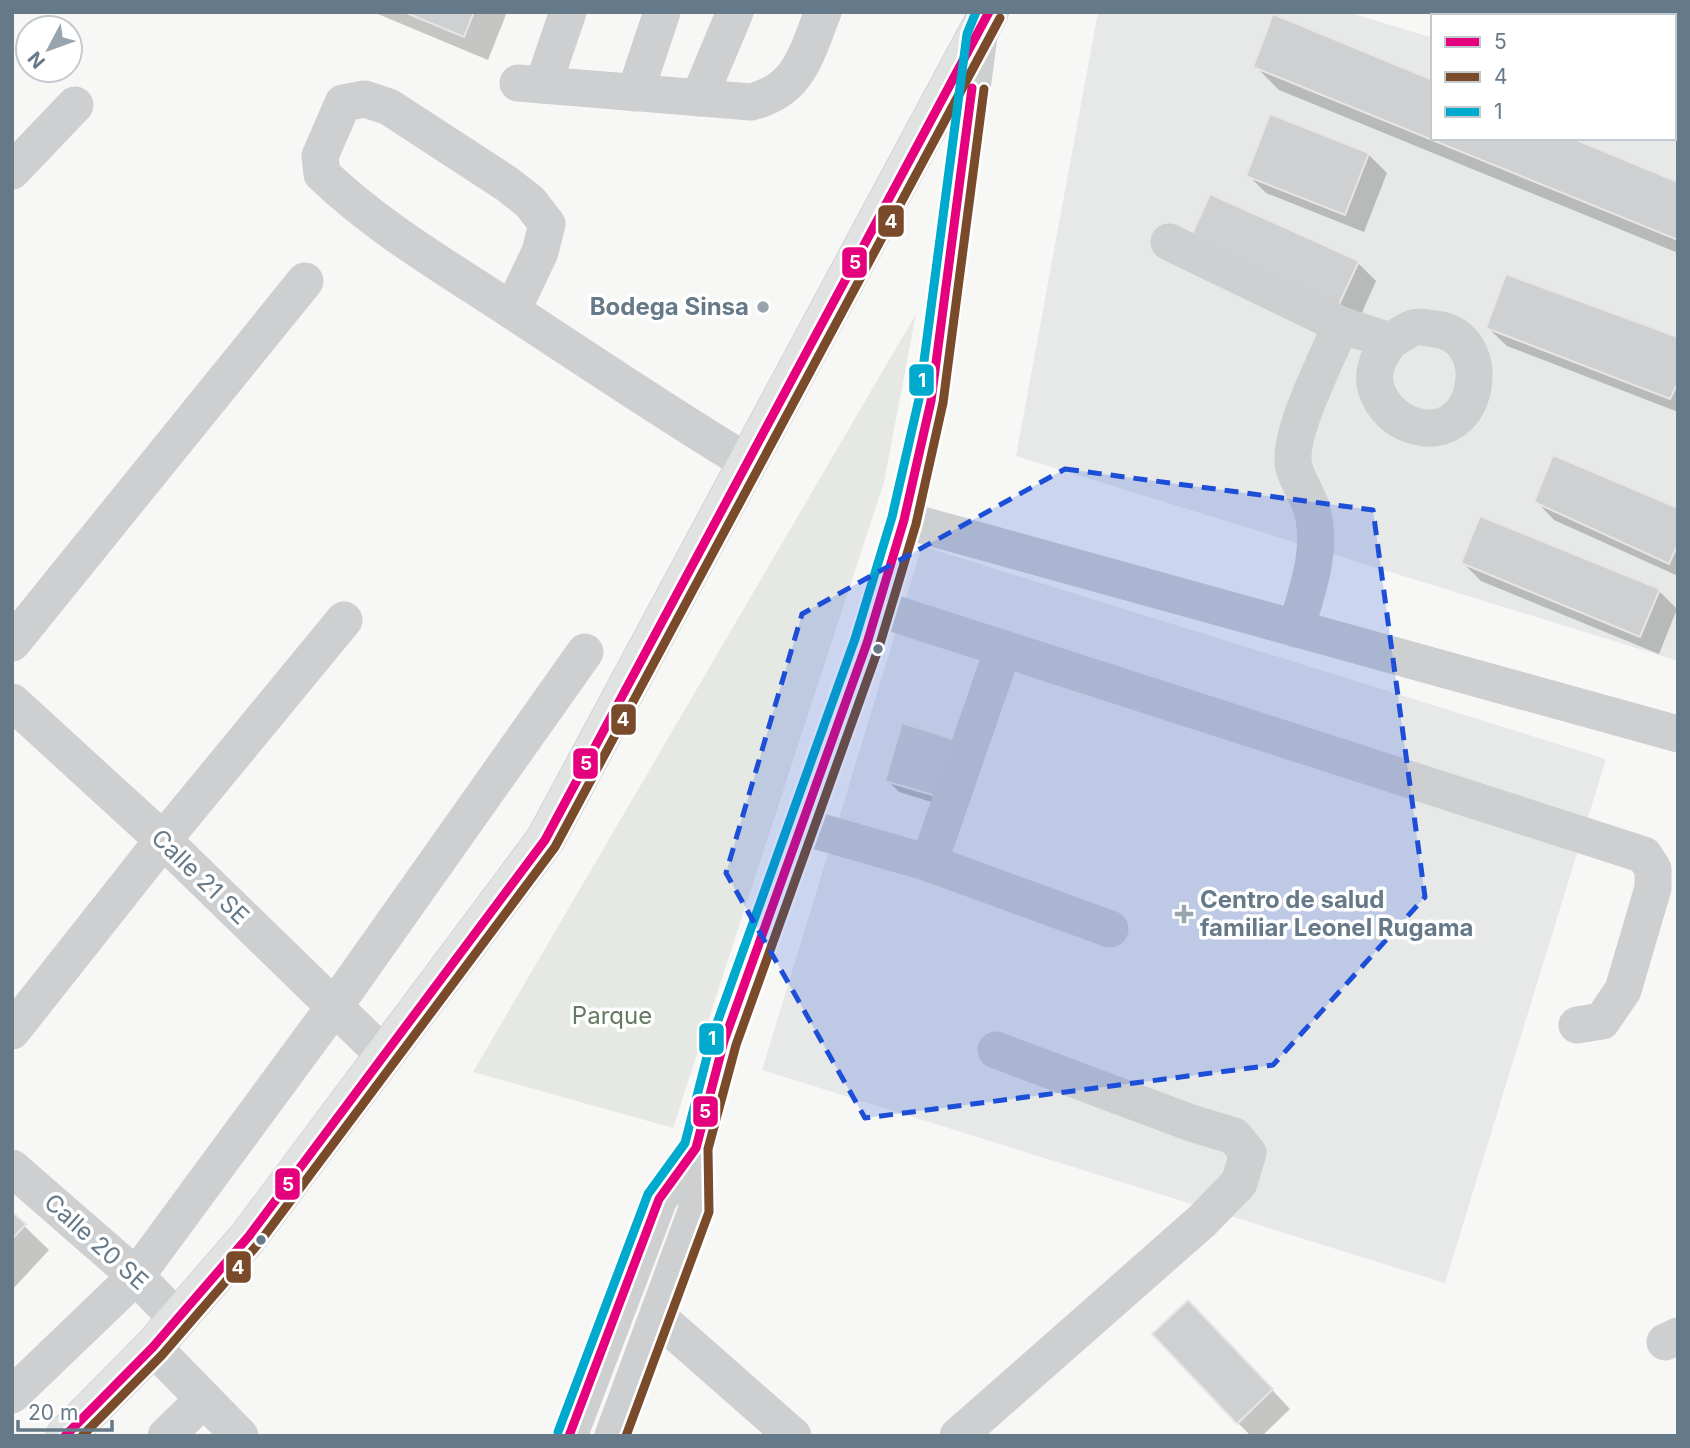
<svg xmlns="http://www.w3.org/2000/svg" width="1690" height="1448" viewBox="0 0 1690 1448" font-family="Inter,sans-serif">
<style>
.built{fill:#e7e9e9}
.green{fill:#e6e9e3}
.shadow{fill:#0003}
.building{fill:#ced0d1;stroke:#e6e6e6;stroke-width:2}
.lines{fill:none;stroke-linecap:round;stroke-linejoin:round}
.highway-casing{stroke:#d4d4d4;stroke-width:40}
.minor{stroke:#cdcfd0;stroke-width:37}
.highway{stroke:#e1e2e2;stroke-width:38}
.bus-1-casing{stroke:#fff;stroke-width:14}
.bus-2-casing{stroke:#fff;stroke-width:14}
.bus-3-casing{stroke:#fff;stroke-width:14}
.bus-1{stroke:#e5007d;stroke-width:9}
.bus-2{stroke:#7a4b2a;stroke-width:9}
.bus-3{stroke:#00a9ce;stroke-width:9}
.marked{fill:#1d4ed8;fill-opacity:0.2;stroke:#1d4ed8;stroke-width:5;stroke-dasharray:14 9;stroke-linejoin:round}
.poi-dot{fill:#99a5ae;stroke:#fff;stroke-width:2.5}
.bus-dot{fill:#667988;stroke:#fff;stroke-width:2.5}
.labels{text-anchor:middle;stroke-width:7;stroke-linejoin:round;paint-order:stroke}
.poi-label{font-size:24px;font-weight:bold;fill:#667988;stroke:#fff;text-anchor:end}
.street-label{font-size:24px;fill:#667988;stroke:#fff}
.park-label{font-size:24px;fill:#667a61;stroke:#fff}
.line-badge{stroke:#fff;stroke-width:2.5}
.badge-label{font-size:19px;text-anchor:middle;font-weight:bold;fill:#fff}
</style>
<rect width="100%" height="100%" fill="#f7f7f6"/>
<!-- built -->
<g class="built">
<path d="M 1098,12 L 1348,12 L 1433,38 L 1433,138 L 1674,138 L 1674,112 L 1678,113 L 1678,661 L 1016,456 Z"/>
<path d="M 922,546 L 1606,759 L 1445,1283 L 762,1070 Z"/>
</g>
<!-- green -->
<path class="green" d="M 916,314 L 884,482 L 673,1128 L 473,1072 Z"/>
<!-- shadow -->
<g class="shadow">
<path d="M 373,12 L 507,12 L 488,60 Z"/>
<path d="M 1255,66 L 1433,138 L 1678,184 L 1678,253 L 1279,90 Z"/>
<path d="M 1368,154 L 1387,173 L 1364,232 L 1266,193 L 1248,175 Z"/>
<path d="M 1209,261 L 1358,263 L 1376,281 L 1355,328 Z"/>
<path d="M 1488,328 L 1678,339 L 1678,412 L 1507,346 Z"/>
<path d="M 1536,501 L 1678,510 L 1678,576 L 1554,520 Z"/>
<path d="M 1463,563 L 1659,591 L 1677,609 L 1659,654 L 1481,581 Z"/>
<path d="M 903,726 L 948,807 L 899,792 L 887,780 Z"/>
<path d="M 12,1214 L 49,1250 L 12,1290 Z"/>
<path d="M 1207,1320 L 1290,1409 L 1262,1436 L 1251,1436 L 1238,1423 Z"/>
</g>
<!-- building -->
<g class="building">
<path d="M 404,12 L 474,12 L 464,37 Z"/>
<path d="M 1273,14 L 1433,80 L 1433,138 L 1572,138 L 1678,182 L 1678,240 L 1253,67 Z"/>
<path d="M 1270,114 L 1369,153 L 1345,215 L 1246,176 Z"/>
<path d="M 1210,194 L 1359,261 L 1336,311 L 1188,243 Z"/>
<path d="M 1506,274 L 1678,337 L 1678,383 L 1670,399 L 1486,328 Z"/>
<path d="M 1553,455 L 1678,508 L 1678,544 L 1669,564 L 1534,502 Z"/>
<path d="M 1480,516 L 1660,589 L 1640,637 L 1461,563 Z"/>
<path d="M 902,723 L 953,739 L 936,796 L 885,781 Z"/>
<path d="M 12,1212 L 26,1224 L 12,1239 Z"/>
<path d="M 1188,1300 L 1273,1389 L 1237,1424 L 1152,1334 Z"/>
</g>
<g class="lines">
<!-- highway casing -->
<g class="highway-casing">
<path id="highway" d="M 65,1436 L 153,1347 L 249,1236 L 545,840 L 989,12"/>
</g>
<!-- minor -->
<g class="minor">
<path d="M 1648,12 L 1657,16"/>
<path d="M 518,83 L 751,102 C 800,90 806,54 823,12"/>
<path d="M 543,85 L 568,12"/>
<path d="M 635,93 L 662,12"/>
<path d="M 699,98 L 735,12"/>
<path d="M 12,171 L 75,105"/>
<path d="M 1169,242 L 1341,325 L 1390,341 C 1397,337 1405,331 1413,328 C 1419,326 1428,328 1435,329 C 1499,335 1480,451 1409,424 C 1387,415 1368,390 1377,364 C 1379,356 1385,348 1390,341"/>
<path d="M 512,311 L 540,252 L 547,224 L 530,202 L 507,184 L 389,107 L 365,99 L 343,103 L 320,156 L 322,174 C 377,227 447,268 511,310 C 589,361 667,414 747,462"/>
<path d="M 904,520 L 1678,734"/>
<path d="M 877,608 L 1644,855 L 1653,869 L 1653,888 L 1623,990 L 1602,1021 L 1577,1025"/>
<path d="M 1296,629 C 1307,590 1323,551 1312,510 C 1308,494 1293,476 1293,460 C 1292,425 1327,359 1341,325"/>
<path d="M 12,643 L 305,281"/>
<path d="M 1003,649 L 929,863 L 1110,929"/>
<path d="M 12,702 L 163,840 L 385,1056"/>
<path d="M 800,826 L 929,863"/>
<path d="M 12,1031 L 163,840 L 344,620"/>
<path d="M 12,1168 L 136,1276 L 177,1319"/>
<path d="M 659,1318 L 793,1436"/>
<path d="M 1665,1342 L 1678,1336"/>
<path d="M 153,1347 L 240,1436"/>
<path d="M 12,1395 L 136,1276 L 334,1007 L 585,652"/>
<path d="M 166,1436 L 204,1399"/>
<path d="M 569,1436 L 659,1199 L 696,1148"/>
<path d="M 613,1436 L 697,1209 L 696,1148 L 724,1041 L 867,643 L 904,520 L 931,401 L 979,36"/>
<path d="M 958,1436 L 1202,1221 L 1239,1183 L 1248,1153 L 1234,1136 L 1191,1123 L 996,1050"/>
</g>
<!-- highway -->
<use href="#highway" class="highway"/>
<!-- bus-1 casing -->
<g class="bus-1-casing">
<g id="bus-1">
<path d="M 65,1436 L 153,1347 L 249,1236 L 545,840 L 989,12"/>
<path d="M 569,1436 L 659,1199 L 696,1148 L 724,1041 L 867,643 L 904,520 L 931,401 L 972,88"/>
</g>
</g>
<!-- bus-2 casing -->
<g class="bus-2-casing">
<g id="bus-2">
<path d="M 82,1436 L 162,1355 L 259,1243 L 555,847 L 1000,18"/>
<path d="M 626,1436 L 709,1212 L 708,1149 L 736,1045 L 879,647 L 916,524 L 943,403 L 984,89"/>
</g>
</g>
<!-- bus-3 casing -->
<g class="bus-3-casing">
<path id="bus-3" d="M 558,1432 L 648,1194 L 685,1143 L 712,1037 L 855,639 L 892,517 L 919,399 L 967,34 L 976,12"/>
</g>
<!-- bus-1 -->
<use href="#bus-1" class="bus-1"/>
<!-- bus-2 -->
<use href="#bus-2" class="bus-2"/>
<!-- bus-3 -->
<use href="#bus-3" class="bus-3"/>
</g>
<!-- marked area -->
<path class="marked" d="M 1065,469 L 1373,510 L 1425,897 L 1273,1065 L 865,1118 L 726,873 L 802,614 Z"/>
<!-- markers -->
<g class="poi-dot">
<circle cx="763" cy="307" r="7"/>
<path d="M1180.5 903.5h7v7h7v7h-7v7h-7v-7h-7v-7h7z"/>
</g>
<g class="bus-dot">
<circle cx="878" cy="649" r="6"/>
<circle cx="261" cy="1240" r="6"/>
</g>
<g class="labels">
<!-- poi labels -->
<g class="poi-label">
<text x="749" y="315">Bodega Sinsa</text>
<text x="1200" y="908" text-anchor="start">Centro de salud<tspan x="1200" dy="28">familiar Leonel Rugama</tspan></text>
</g>
<!-- street labels -->
<g class="street-label">
<text transform="translate(200 877) rotate(44)" y="8">Calle 21 SE</text>
<text transform="translate(96 1242) rotate(42)" y="8">Calle 20 SE</text>
</g>
<!-- park labels -->
<g class="park-label">
<text x="612" y="1024">Parque</text>
</g>
</g>
<g class="line-badge">
<rect x="877" y="204" width="28" height="34" rx="7" fill="#7a4b2a"/>
<rect x="841" y="246" width="27" height="33" rx="7" fill="#e5007d"/>
<rect x="908" y="363" width="27" height="34" rx="7" fill="#00a9ce"/>
<rect x="610" y="703" width="27" height="33" rx="7" fill="#7a4b2a"/>
<rect x="572" y="747" width="27" height="33" rx="7" fill="#e5007d"/>
<rect x="698" y="1022" width="27" height="34" rx="7" fill="#00a9ce"/>
<rect x="692" y="1095" width="27" height="33" rx="7" fill="#e5007d"/>
<rect x="274" y="1167" width="27" height="34" rx="7" fill="#e5007d"/>
<rect x="225" y="1250" width="27" height="34" rx="7" fill="#7a4b2a"/>
</g>
<g class="badge-label">
<text x="891" y="228">4</text>
<text x="855" y="269">5</text>
<text x="922" y="387">1</text>
<text x="623" y="726">4</text>
<text x="586" y="770">5</text>
<text x="712" y="1045">1</text>
<text x="705" y="1118">5</text>
<text x="288" y="1191">5</text>
<text x="238" y="1274">4</text>
</g>
<!-- border -->
<rect width="1690" height="1448" fill="none" stroke="#667988" stroke-width="28"/>
<!-- legend -->
<rect x="1431" y="14" width="245" height="126" fill="#ffffff" stroke="#c2c9cf" stroke-width="2"/>
<rect x="1445" y="37" width="35" height="10" fill="#e5007d" stroke="#c2c9cf" stroke-width="2"/>
<text x="1494" y="49" font-size="21" fill="#667988">5</text>
<rect x="1445" y="72" width="35" height="10" fill="#7a4b2a" stroke="#c2c9cf" stroke-width="2"/>
<text x="1494" y="84" font-size="21" fill="#667988">4</text>
<rect x="1445" y="107" width="35" height="10" fill="#00a9ce" stroke="#c2c9cf" stroke-width="2"/>
<text x="1494" y="119" font-size="21" fill="#667988">1</text>
<!-- north arrow -->
<g transform="translate(49 49) rotate(229)"><circle r="33" fill="#ffffff" stroke="#c2c9cf" stroke-width="2"/>
<path d="M0-5L12 26L0 18L-12 26Z" fill="#99a5ae"/>
<text y="-10" font-size="19" font-weight="bold" text-anchor="middle" fill="#667988">N</text>
</g>
<!-- scale -->
<path d="M18 1420v10h94v-10" fill="none" stroke="#667988" stroke-width="3.5"/>
<text x="28" y="1420" font-size="21" fill="#667988" stroke="#ffffff" stroke-width="5" paint-order="stroke">20 m</text>
</svg>
